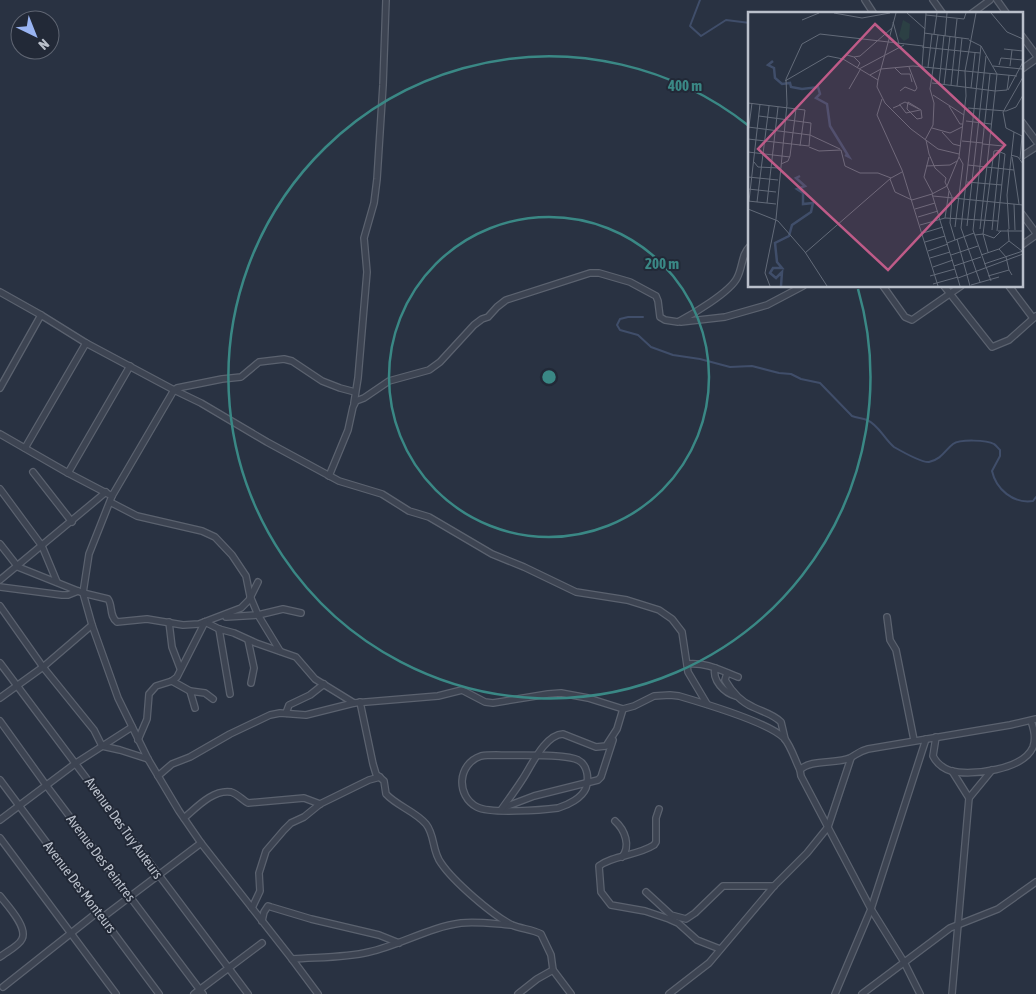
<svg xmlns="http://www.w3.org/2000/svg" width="1036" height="994" viewBox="0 0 1036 994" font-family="'Asap Condensed',sans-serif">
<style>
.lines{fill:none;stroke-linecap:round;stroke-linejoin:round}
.stream{stroke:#404e6a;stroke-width:2}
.minor-casing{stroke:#5b626f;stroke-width:8}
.minor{stroke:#3d4452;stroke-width:5.5}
.ring{fill:none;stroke:#3a8885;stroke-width:2.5}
.labels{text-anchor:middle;stroke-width:4;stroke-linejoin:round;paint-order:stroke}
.street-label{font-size:14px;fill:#bac0cb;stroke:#222937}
.inset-river{fill:none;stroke:#404e6a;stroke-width:2.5}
.inset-road{fill:none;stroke:#636b79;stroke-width:1}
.view{fill:#bf5b88;fill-opacity:0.15;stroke:#bf5b88;stroke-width:2.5}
.inset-edge{fill:none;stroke:#bac0cb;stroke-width:2.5}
.centre{fill:#3a8885;stroke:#222937;stroke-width:2.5}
.ring-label{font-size:15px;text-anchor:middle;font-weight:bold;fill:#3a8885;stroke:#222937;stroke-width:4;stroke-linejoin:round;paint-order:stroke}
</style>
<rect width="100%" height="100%" fill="#293242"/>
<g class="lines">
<!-- stream -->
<g class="stream">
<path d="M 700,0 L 690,26 L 701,36 L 726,20 L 750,23"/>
<path d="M 749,48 L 750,47"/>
<path d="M 643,317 L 628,317 L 620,319 L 617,325 L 620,330 L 638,335 L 651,347 L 673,355 L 700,359 L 730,367 L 752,366 L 779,373 L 791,374 L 801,379 L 820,383 L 852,416 C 857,418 862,418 867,420 C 879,425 884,439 894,447 C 901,451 922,463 929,462 C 942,459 945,450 953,444 C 960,439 987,440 994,444 C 996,445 998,448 1000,450 L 1000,456 L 992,471 C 996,489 1013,504 1033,501 L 1036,497"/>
</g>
<!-- minor casing -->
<g class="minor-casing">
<g id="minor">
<path d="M 865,0 L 874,14"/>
<path d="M 933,0 L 943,14"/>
<path d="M 997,0 L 1007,14"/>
<path d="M 971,14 L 990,0"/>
<path d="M 1022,36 L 1036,55"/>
<path d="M 1022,69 L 1036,59"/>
<path d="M 1022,122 L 1036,141"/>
<path d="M 1022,156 L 1036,147"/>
<path d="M 1022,214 L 1036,233"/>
<path d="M 1022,245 L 1036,235"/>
<path d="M 883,286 L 905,317 L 912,320 L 961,286"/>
<path d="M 944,286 L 992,347 L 1009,340 L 1036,316"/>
<path d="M 1009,286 L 1033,318"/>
<path d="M 0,292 L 41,315 L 86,343 L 174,390 L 201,403 L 267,442 L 339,481 L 382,494 L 409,511 L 429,517 L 492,554 L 524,567 L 576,592 L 627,600 L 659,610 L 672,619 L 682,632 L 688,672 L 707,704"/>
<path d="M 681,322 L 725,317 L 767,305 L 803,286"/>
<path d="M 0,388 L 41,315"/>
<path d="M 354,403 L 358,378 L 367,272 L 364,238 L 374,203 L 377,179 L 383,85 L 386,0"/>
<path d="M 0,434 L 68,473 L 112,496 L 89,554 L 83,593 L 92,625 L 118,698 L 148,759 L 179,811 L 201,843 L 292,959 L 318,994"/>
<path d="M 25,448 L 86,343"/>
<path d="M 33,472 L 72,522"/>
<path d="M 68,473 L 130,366"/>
<path d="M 329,476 L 348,430 L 353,407 L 356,401 L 364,398 L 389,381 L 429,370 L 440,362 L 474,325 L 482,319 L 488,317 L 497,307 L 506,300 L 590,273 L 599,273 L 630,282 L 656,296 L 658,301 L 660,317 L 665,320 L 678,322 C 693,314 730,292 737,278 C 743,267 741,255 750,246"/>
<path d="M 0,489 L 42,546 L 57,582"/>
<path d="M 112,496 L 174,390 L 177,388 L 222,379 L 241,377 L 259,362 L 284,359 L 292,361 L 322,381 L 340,388 L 355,392"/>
<path d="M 110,502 L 137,516 L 202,531 L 215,537 L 232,555 L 246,576 L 250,596 L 258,615 L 280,651"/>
<path d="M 0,544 L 18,567 L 83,593 L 108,599 C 113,606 109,616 117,622 L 147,619 L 183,625 L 199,624 L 241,608 L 249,600 L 258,582"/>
<path d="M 0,580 L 106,492"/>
<path d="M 0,587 L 62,595 L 68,595 L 78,591"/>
<path d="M 0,606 L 43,667 L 94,730 L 102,746 L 120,750 L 148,759"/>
<path d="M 226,617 L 258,615 L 283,609 L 301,613"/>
<path d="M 887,617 L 890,640 L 896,650 L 914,740"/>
<path d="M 169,622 L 172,647 L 180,668"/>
<path d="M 205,622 L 219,629 L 234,633 L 256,643 L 296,657 L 315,679 L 354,703"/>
<path d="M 219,629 L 230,694"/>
<path d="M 248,640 L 254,668 L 251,683"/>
<path d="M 0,663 L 248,994"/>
<path d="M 687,664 C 706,662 720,670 738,677"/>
<path d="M 715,668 C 712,680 724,693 736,696"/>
<path d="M 727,673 L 725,680 C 732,692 741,702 753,707 C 763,712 773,714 781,722 L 785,739"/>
<path d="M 172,681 L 190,691 L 205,693 L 213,699"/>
<path d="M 190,691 L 195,708"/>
<path d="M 0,698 L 43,667 L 92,625"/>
<path d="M 360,702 L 373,764 L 376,774 L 384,781 L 386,794 C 397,806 415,811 426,824 C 435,835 432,851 441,863 C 453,881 492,915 512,925 C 521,929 532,929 541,934 L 551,955 L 553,970 L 571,994"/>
<path d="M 286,713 L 289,705 L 310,695 L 324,684"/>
<path d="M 0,721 L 46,785 L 203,994"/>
<path d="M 936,737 L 933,756 C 937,764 942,768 951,771 C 972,776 1023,770 1033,747 C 1036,739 1034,729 1031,721"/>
<path d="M 138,740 L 147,719 L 149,694 L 156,686 L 172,681 L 177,677 L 205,622"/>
<path d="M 496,755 C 513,756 566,753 578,760 C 588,765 589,779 586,788 C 582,798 568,805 558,808 C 543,810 490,814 477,807 C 456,796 457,764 481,756 C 486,755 491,755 496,755 Z"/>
<path d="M 952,771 L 969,798"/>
<path d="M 158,776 L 172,764 L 190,757 L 230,734 L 270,715 L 280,713 L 306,715 L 354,703 L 438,696 L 462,690 L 485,702 L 493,703 L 548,694 L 561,693 L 588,698 L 623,709 L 634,706 L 654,696 L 670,695 L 679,696 C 703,703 768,722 784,738 C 791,746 795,760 800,770"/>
<path d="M 0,780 L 159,994"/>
<path d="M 505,807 L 534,796 L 598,780 L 601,777 L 613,740"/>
<path d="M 659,809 L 656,818 L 656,842 L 654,845 C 637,856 613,855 599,866 L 601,892 L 611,905 L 645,911 L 669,919 L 678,923 L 697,940 L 720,949"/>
<path d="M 501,810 C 508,800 515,791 522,780 C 531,767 544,735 563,734 L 596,747 L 606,746 L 617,729 L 623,709"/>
<path d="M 184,818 C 196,808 213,789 231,792 C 238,794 242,800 248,803 L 304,798 L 320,804"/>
<path d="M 0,820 L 76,763 L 132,727"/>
<path d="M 615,821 C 625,830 631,846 622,857"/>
<path d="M 0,838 L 116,994"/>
<path d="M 646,892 L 671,915 L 686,919 L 695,913 L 723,886 L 774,886"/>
<path d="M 0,896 C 7,905 28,927 22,939 C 19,946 6,952 0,957"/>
<path d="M 252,908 L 260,891 L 259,873 L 266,851 L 284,830 L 291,823 L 304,817 L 320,804 L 369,780 L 380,777"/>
<path d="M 103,917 L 201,843"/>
<path d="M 262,921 L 264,912 L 268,906 L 271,907 L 311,919 L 379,935 L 399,943"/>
<path d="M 292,959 C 317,957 345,958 369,952 C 400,945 430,927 461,923 C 477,921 495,924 511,925"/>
<path d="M 3,987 L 99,911"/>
<path d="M 194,994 L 262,943"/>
<path d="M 518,994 L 537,979 L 553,970"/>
<path d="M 669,994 L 709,963 L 774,886 L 807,853 L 828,827 L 851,758"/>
<path d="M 835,994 L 871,909 L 926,739"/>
<path d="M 862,994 L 950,928 L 998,909 L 1036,882"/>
<path d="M 920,994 L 904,962 L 871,909 L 801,776 L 800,770 C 810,759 837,764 850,758 C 856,755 859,751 868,749 L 1010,725 L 1036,719"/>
<path d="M 952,994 L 969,798 L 992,770"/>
</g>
</g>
<!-- minor -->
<use href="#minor" class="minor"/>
</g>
<!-- distance rings -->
<g class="ring">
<circle cx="549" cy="377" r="160"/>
<path d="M858 289A321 321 0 1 1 749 126"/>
</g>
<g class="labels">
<!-- street labels -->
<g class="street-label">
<text transform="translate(124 828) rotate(54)" y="5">Avenue Des Tuy Auteurs</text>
<text transform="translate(101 858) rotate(53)" y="5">Avenue Des Peintres</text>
<text transform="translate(80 887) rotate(53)" y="5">Avenue Des Monteurs</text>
</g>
</g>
<!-- overview -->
<g transform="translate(748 12)">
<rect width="275" height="275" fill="#293242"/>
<path d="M 155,8 L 162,12 L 161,26 L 156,29 L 151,24 Z" fill="#2c4044"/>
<path class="inset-river" d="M 25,49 L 20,53 L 26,56 L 27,66 L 34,72 L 42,71 L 43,75 L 54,77 L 70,75 L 72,82 L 68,86 L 79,92 L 82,114 L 101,145 L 97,143M 33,274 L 34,260 L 28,266 L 22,261 L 25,256 L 34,256 L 29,250 L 27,231 L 41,224 L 44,213 L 63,200 L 65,191 L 55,192 L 55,181 L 49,177 L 57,174 L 48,166 L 52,164"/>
<path class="inset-road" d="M 86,1 L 114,6 L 142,1M 159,1 L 177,17M 228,1 L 217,59 L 269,64M 243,1 L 259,20 L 275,27M 178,3 L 216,7 L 218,1M 54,8 L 71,1M 145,10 L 151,32M 176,21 L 221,27M 186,22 L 189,1M 197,24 L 199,1M 207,25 L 209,7M 221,28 L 233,34 L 249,62 L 232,217M 174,35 L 232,41M 256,37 L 275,39M 106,45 L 112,44 L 144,16M 95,47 L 99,43 L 106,45 L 112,51 L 109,56M 251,53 L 253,46 L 275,48M 245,54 L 274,57M 262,54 L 264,38M 174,55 L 178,1M 180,55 L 184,22M 147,56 L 153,62 L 162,62 L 164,70M 111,57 L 156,33M 242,62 L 225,218 L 243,269M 122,63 L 133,57 L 165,54 L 217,59 L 218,84 L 211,145 L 199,174 L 184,182 L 212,274M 130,68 L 129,75 L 137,91 L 163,117 L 190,137 L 211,142M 37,69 L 80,44 L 95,47 L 130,68 L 148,1M 184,71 L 216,75M 191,72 L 196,23M 196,73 L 202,24M 203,73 L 208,25M 209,74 L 214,26M 216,75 L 247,79M 223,76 L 227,41M 101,77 L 112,58M 260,78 L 275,50M 152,79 L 157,75 L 167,79 L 169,76 L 161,55M 247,79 L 259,78 L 261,63M 185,83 L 216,103M 134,87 L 129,103 L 154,158 L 190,274M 160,90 L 173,98 L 174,106 L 169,107 L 159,97 ZM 0,91 L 57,98 L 52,134M 151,93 L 157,90 L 171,97M 201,94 L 212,112 L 215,112M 145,96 L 152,93 L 158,101 L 172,98M 220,96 L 258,99 L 268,95 L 275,83M 218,109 L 243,112M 0,115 L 62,123 L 92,137M 184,116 L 202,121 L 214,115M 194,120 L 205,132 L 213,134M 0,122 L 4,91M 0,127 L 61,134 L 63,111 L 11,104M 177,128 L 185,113 L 186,91 L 182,77 L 190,23M 178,128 L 181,142 L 187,156 L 198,166 L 197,170 L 204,185 L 202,211 L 207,228M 214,129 L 235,131M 235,132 L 255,134M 61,135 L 71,139 L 93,138 L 97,154 L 112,161 L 130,161 L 143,166 L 154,160M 0,140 L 42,145M 263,143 L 270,145 L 275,152M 181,145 L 176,165 L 185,182M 264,145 L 271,192M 272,147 L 274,124 L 258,116 L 255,100 L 275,65M 6,150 L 10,155 L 32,156M 33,152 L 40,149 L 42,144 L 48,97M 220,153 L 266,158M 178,154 L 202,153 L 209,149M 0,165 L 30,168M 142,167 L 147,180 L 164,188 L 184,182M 219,170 L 254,173M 0,177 L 28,180M 185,184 L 275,193M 0,189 L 28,192M 1,189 L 12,92M 9,190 L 21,94M 19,191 L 30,95M 266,192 L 267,218M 0,197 L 30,209 L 57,240 L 79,274M 167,197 L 187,191M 170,205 L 190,199M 197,206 L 250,209M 172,213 L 197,206 L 201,179M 219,214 L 238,44M 207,215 L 215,152 L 211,145M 260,217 L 261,229 L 274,239M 261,217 L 259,183 L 266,120M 244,218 L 252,139M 249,219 L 257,142 L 252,140M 250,219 L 275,219M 175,221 L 195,215M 227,223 L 235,222 L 246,226 L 253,219M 209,227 L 222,274M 177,230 L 197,224M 199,231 L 226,221M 251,237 L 258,245 L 261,258M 180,239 L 200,232M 240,240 L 235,222 L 246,139 L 254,138M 57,241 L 143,166M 203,243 L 230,234M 233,243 L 251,237 L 261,229M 182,246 L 202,240M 236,252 L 275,239M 206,254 L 233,245M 185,255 L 205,248M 182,264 L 207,257M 240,264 L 261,258 L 264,263M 210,266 L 275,242M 232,270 L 213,216 L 233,34M 185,272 L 210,265M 223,273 L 251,265M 22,274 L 17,261 L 28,207 L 39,92 L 38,67 L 54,32 L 72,22 L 175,34"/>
<path class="view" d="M 127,12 L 257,133 L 140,258 L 10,137 Z"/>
<rect width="275" height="275" class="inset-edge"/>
</g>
<circle cx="549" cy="377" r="8" class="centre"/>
<g class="ring-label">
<text x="685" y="91">400 m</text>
<text x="662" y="269">200 m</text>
</g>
<!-- north arrow -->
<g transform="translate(35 35) rotate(137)"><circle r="24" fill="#222937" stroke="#5f6572"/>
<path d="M0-4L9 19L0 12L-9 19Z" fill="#99b4f2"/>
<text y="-8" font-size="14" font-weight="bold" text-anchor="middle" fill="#bac0cb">N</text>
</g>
</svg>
